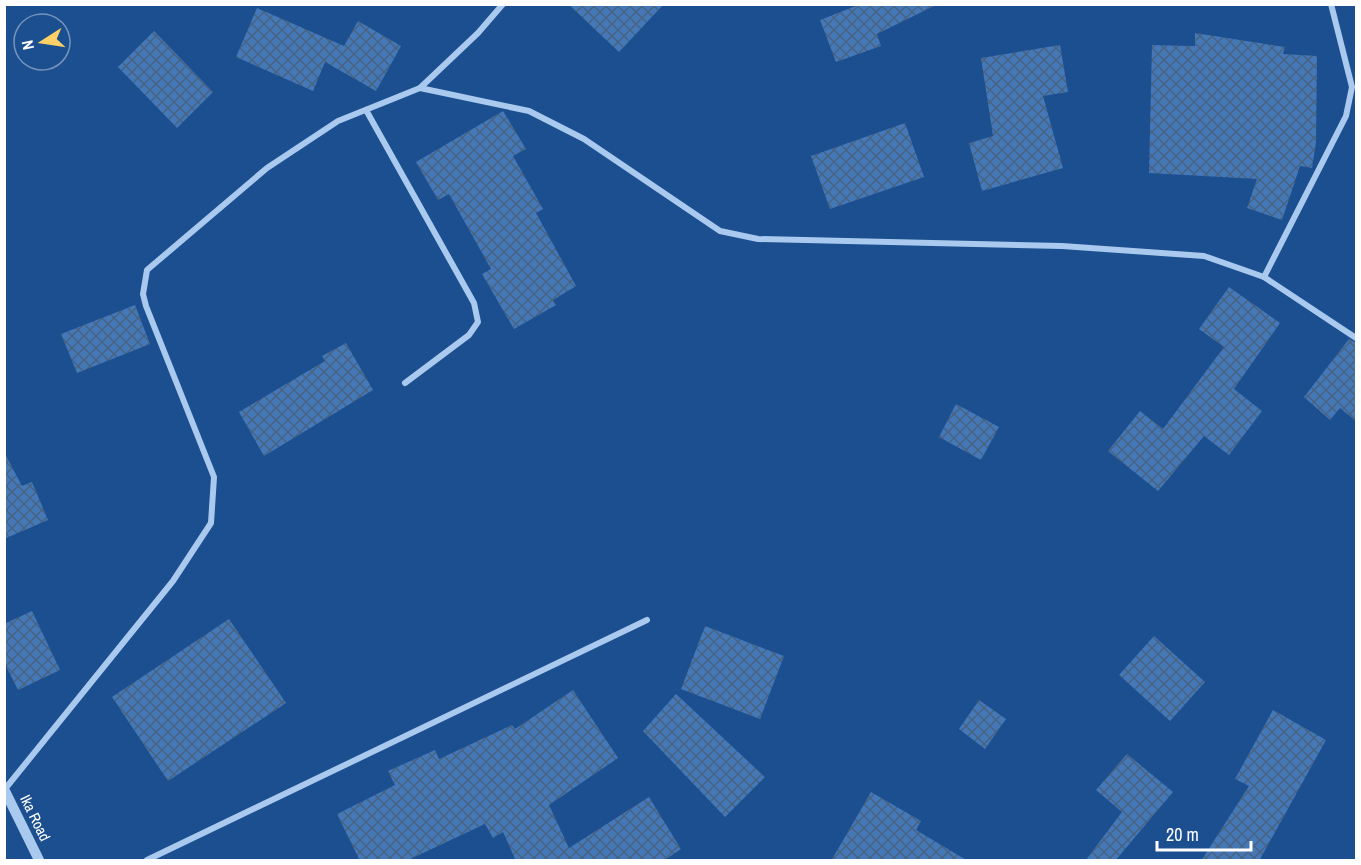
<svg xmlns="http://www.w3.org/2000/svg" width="1361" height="865" viewBox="0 0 1361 865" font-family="'Archivo Narrow',sans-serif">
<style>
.building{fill:url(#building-cross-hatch)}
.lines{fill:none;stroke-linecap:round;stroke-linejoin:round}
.minor{stroke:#a9c9ee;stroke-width:6}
.tertiary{stroke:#a9c9ee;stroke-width:10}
.labels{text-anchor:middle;stroke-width:4.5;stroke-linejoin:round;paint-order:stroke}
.street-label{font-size:15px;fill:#fff;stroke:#1b4f8f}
</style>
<defs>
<pattern id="building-cross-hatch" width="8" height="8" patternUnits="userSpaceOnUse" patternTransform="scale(1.5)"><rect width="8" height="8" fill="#4478b7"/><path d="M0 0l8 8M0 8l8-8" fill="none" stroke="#486282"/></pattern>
</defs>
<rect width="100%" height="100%" fill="#1b4f8f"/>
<!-- building -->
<g class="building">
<path d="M 568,4 L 664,4 L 619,52 Z"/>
<path d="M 861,4 L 938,4 L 877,34 L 881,46 L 836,62 L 820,20 Z"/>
<path d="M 257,8 L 344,46 L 358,21 L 401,46 L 376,91 L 325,62 L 313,91 L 236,57 Z"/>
<path d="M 154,31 L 213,92 L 177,128 L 118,67 Z"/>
<path d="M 1195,33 L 1285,47 L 1283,54 L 1317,56 L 1316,142 L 1312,168 L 1300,166 L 1282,220 L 1247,208 L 1257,179 L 1149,173 L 1152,45 L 1195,46 Z"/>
<path d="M 1060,45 L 1068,92 L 1043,96 L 1063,168 L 982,191 L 969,143 L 993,136 L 981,58 Z"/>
<path d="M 503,111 L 526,149 L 513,156 L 543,209 L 536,213 L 576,286 L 553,300 L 556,305 L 514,329 L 482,274 L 491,269 L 449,194 L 438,200 L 416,162 Z"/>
<path d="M 905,123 L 924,177 L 830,209 L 811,156 Z"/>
<path d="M 1229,287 L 1280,323 L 1234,389 L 1262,411 L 1229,455 L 1204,436 L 1158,491 L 1108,451 L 1140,411 L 1163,429 L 1224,347 L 1199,329 Z"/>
<path d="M 135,305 L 150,344 L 77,373 L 61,334 Z"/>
<path d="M 1349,339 L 1356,343 L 1356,421 L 1340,408 L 1330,420 L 1304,397 Z"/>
<path d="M 346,343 L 373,390 L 264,456 L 239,412 L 325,361 L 322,356 Z"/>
<path d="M 956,404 L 999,427 L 981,460 L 939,437 Z"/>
<path d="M 4,452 L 22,486 L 32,482 L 48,520 L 4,539 Z"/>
<path d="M 32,611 L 60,670 L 18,690 L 4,662 L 4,624 Z"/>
<path d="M 229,619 L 286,703 L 168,781 L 112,697 Z"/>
<path d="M 705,626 L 784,656 L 760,719 L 681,689 Z"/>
<path d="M 1154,636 L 1205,682 L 1170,721 L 1119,675 Z"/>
<path d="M 573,690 L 618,758 L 549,805 L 569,848 L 649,797 L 681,849 L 663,861 L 516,861 L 503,832 L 493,838 L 485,824 L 406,861 L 360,861 L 337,814 L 395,785 L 388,771 L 435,750 L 439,759 L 512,725 L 515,729 Z"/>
<path d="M 676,694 L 765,777 L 725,817 L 643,731 Z"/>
<path d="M 979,700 L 1006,719 L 985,749 L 959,729 Z"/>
<path d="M 1273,710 L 1326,740 L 1259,861 L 1201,861 L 1249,786 L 1235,779 Z"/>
<path d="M 1127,754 L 1173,792 L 1115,861 L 1085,861 L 1122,812 L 1096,790 Z"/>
<path d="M 871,792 L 921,821 L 916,830 L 968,861 L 831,861 Z"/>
</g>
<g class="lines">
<!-- minor -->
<g class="minor">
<path d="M 420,88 L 529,111 L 584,139 L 720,231 L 758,239 L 1062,246 L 1204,256 L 1264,277 L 1356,338"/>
<path d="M 366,110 L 474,303 L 478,322 L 469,335 L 405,383"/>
<path d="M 1264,277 L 1346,116 L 1352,87 L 1331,4"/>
<path d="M 5,789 L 173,581 L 211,523 L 214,477 L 146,306 L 143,294 L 147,270 L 267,168 L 338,121 L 420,88 L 478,33 L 503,4"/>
<path d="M 147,860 L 647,620"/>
</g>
<!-- tertiary -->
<path class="tertiary" d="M 4,789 L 39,860"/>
</g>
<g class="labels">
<!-- street labels -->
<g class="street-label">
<text transform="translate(35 818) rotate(64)" y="5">Ika Road</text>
</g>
</g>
<!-- border -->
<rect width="1361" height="865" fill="none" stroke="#ffffff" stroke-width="12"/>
<!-- north arrow -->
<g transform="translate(42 42) rotate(258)"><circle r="28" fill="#1b4f8f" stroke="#7695bc" stroke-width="1.5"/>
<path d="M0-4.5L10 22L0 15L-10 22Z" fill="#ffd166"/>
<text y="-9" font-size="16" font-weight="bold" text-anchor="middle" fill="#ffffff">N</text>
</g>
<!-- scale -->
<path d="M1157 841v9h94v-9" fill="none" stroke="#ffffff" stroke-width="3"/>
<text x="1166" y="841" font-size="18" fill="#ffffff" stroke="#1b4f8f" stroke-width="4.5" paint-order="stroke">20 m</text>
</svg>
